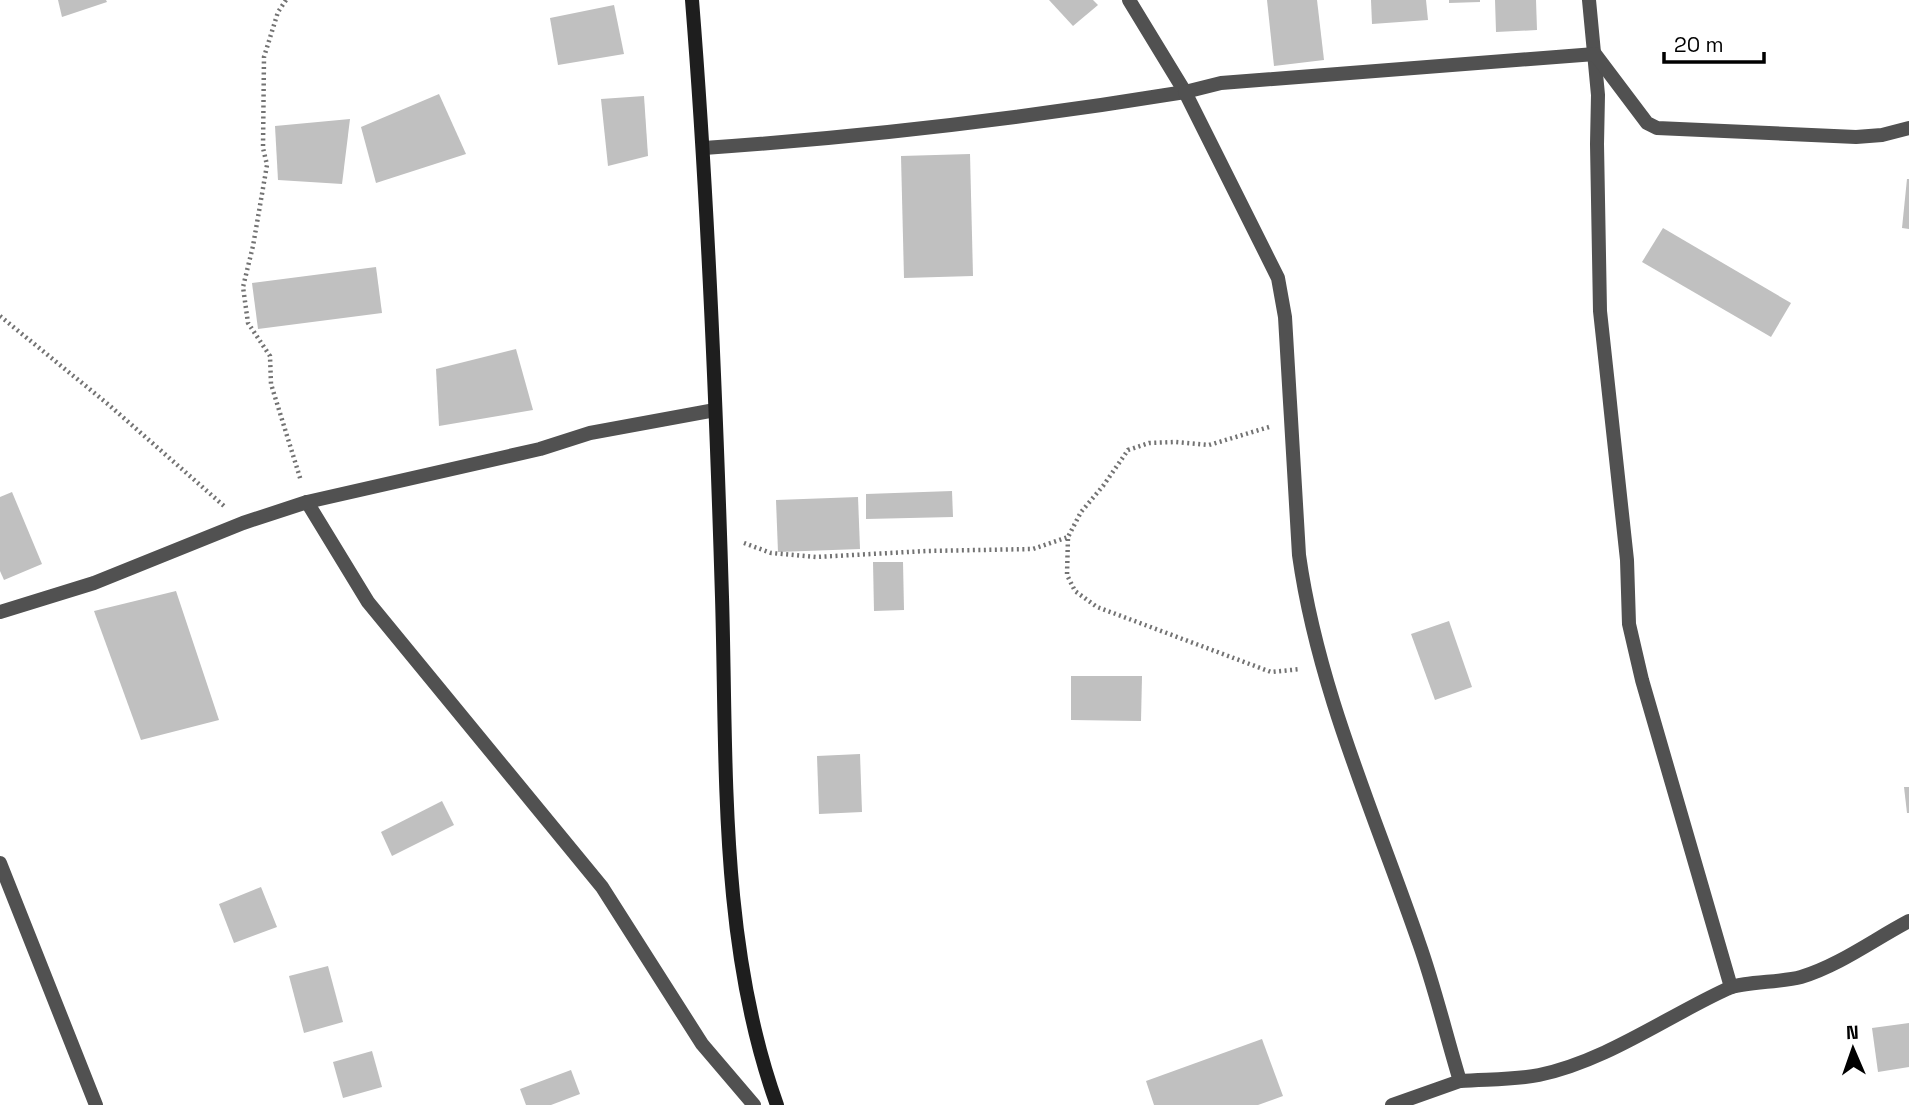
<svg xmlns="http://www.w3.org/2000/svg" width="1909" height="1105" viewBox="0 0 1909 1105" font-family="'Space Grotesk',sans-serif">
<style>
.building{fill:#c0c0c0}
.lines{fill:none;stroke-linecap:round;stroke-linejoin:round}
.path{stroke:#737373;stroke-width:4.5;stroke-dasharray:2 3.5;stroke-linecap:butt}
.street{stroke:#515151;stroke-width:14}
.secondary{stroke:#1e1e1e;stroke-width:14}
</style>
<rect width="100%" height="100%" fill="#fff"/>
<!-- building -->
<g class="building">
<path d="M 58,0 L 106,0 L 107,2 L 62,17 Z"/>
<path d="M 1049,0 L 1093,0 L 1098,5 L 1073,26 Z"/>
<path d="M 1267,0 L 1317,0 L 1324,60 L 1274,66 Z"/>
<path d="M 1371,0 L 1426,0 L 1428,20 L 1372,24 Z"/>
<path d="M 1449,0 L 1480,0 L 1480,2 L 1449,3 Z"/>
<path d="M 1495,0 L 1536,0 L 1537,30 L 1496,32 Z"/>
<path d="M 614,5 L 624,54 L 558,65 L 550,18 Z"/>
<path d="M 439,94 L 466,154 L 376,183 L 361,127 Z"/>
<path d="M 644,96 L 648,156 L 608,166 L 601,99 Z"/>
<path d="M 350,119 L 342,184 L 278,180 L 275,126 Z"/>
<path d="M 970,154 L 973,276 L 904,278 L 901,156 Z"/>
<path d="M 1907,179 L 1909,179 L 1909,229 L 1902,228 Z"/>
<path d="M 1663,228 L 1791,303 L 1771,337 L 1642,262 Z"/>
<path d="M 376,267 L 382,313 L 258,329 L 252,283 Z"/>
<path d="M 516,349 L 533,410 L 439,426 L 436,369 Z"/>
<path d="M 952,491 L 953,517 L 866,519 L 866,494 Z"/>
<path d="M 12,492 L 42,564 L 4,580 L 0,571 L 0,497 Z"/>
<path d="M 858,497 L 860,549 L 778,552 L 776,500 Z"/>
<path d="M 873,562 L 903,562 L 904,610 L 874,611 Z"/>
<path d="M 176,591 L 219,720 L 141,740 L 94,611 Z"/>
<path d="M 1449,621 L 1472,687 L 1435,700 L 1411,634 Z"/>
<path d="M 1071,676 L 1142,676 L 1141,721 L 1071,720 Z"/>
<path d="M 860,754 L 862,812 L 819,814 L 817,756 Z"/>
<path d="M 1904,787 L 1909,787 L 1909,813 L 1907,813 Z"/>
<path d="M 442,801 L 454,825 L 392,856 L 381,832 Z"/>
<path d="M 261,887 L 277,927 L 234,943 L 219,904 Z"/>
<path d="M 328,966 L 343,1022 L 304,1033 L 289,976 Z"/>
<path d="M 1909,1023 L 1909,1067 L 1878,1072 L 1872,1028 Z"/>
<path d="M 1262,1039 L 1283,1096 L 1258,1105 L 1154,1105 L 1146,1081 Z"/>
<path d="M 372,1051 L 382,1087 L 343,1098 L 333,1062 Z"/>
<path d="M 571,1070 L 580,1094 L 551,1105 L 526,1105 L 520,1089 Z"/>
</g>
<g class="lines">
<!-- path -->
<g class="path">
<path d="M 286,0 L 278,12 L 264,57 L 263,148 L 267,165 L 253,246 L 243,287 L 248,323 L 270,356 L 271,384 L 301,481"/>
<path d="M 0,316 L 109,405 L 224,506"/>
<path d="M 1269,427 L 1209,445 L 1175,442 L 1149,443 L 1128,450 L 1103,486 L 1081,512 L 1068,537 L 1067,575 L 1075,591 L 1097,607 L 1271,672 L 1301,669"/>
<path d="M 744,543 L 771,553 L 816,557 L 926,551 L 1033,549 L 1068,537"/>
</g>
<!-- street -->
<g class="street">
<path d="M 1589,0 L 1598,95 L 1597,144 L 1600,311 L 1627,560 L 1629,624 L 1642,680 L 1731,987"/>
<path d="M 704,148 C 865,137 1026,118 1185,92 L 1129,0"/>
<path d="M 307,502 L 368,602 L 602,887 L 702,1044 L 754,1105"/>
<path d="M 0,612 L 94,583 L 243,523 L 307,502 L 540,449 L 590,433 L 715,410"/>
<path d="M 0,863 L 96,1105"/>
<path d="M 1460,1081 C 1486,1079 1514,1080 1539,1075 C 1606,1061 1666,1017 1727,989 C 1743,981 1780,983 1801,977 C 1840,965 1873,940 1909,921"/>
<path d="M 1392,1105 L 1460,1081 C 1446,1035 1435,988 1419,943 C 1375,815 1318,690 1299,555 L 1285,317 L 1278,278 L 1185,92 L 1221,83 L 1595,54 L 1647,123 L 1657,128 L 1856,137 L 1882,135 L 1909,128"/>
</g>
<!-- secondary -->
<path class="secondary" d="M 692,0 C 708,199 716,398 722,597 C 727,766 719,944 777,1105"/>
</g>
<!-- north arrow -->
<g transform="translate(1853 1049) rotate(358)" stroke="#ffffff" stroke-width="5" paint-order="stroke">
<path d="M0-5L12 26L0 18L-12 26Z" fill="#000000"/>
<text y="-10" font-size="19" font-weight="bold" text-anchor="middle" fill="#000000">N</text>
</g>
<!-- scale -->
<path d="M1664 52v10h100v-10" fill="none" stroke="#000000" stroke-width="3.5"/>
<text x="1674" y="52" font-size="21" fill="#000000" stroke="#ffffff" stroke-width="5" paint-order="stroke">20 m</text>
</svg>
